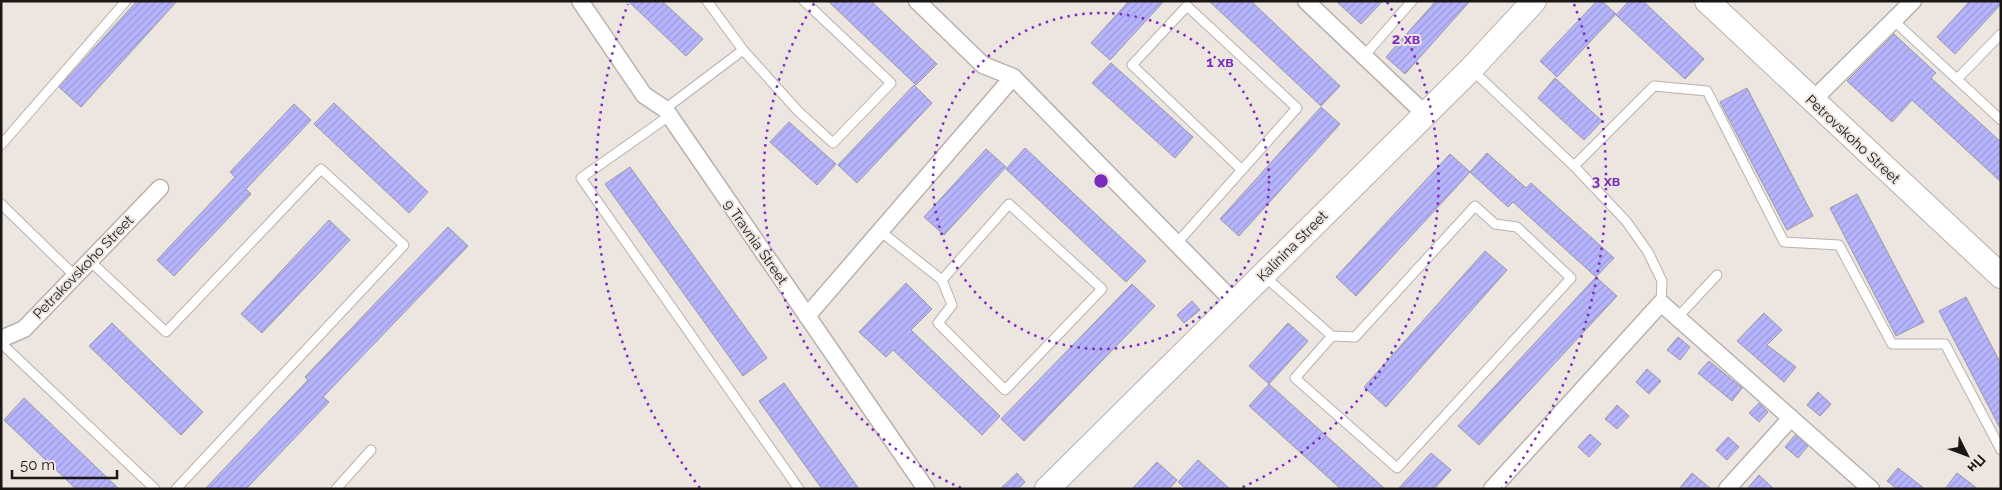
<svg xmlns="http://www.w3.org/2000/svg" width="2002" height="490" viewBox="0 0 2002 490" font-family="Raleway,sans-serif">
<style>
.building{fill:url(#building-hatch);stroke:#999aa1}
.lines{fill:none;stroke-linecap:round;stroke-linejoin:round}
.lane-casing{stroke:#b9b1ad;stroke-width:11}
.street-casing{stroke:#b9b1ad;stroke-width:19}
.secondary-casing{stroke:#b9b1ad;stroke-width:26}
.lane{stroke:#fff;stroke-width:9}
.street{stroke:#fff;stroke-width:16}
.secondary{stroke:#fff;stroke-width:24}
.ring{fill:none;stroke:#7b2cbf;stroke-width:2.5;stroke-dasharray:2.5 5}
.labels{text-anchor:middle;stroke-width:4;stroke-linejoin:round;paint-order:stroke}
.street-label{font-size:14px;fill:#191614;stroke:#ede5e0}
.centre{fill:#7b2cbf;stroke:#ede5e0;stroke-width:2.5}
.ring-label{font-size:15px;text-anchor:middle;font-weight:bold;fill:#7b2cbf;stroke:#ede5e0;stroke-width:4;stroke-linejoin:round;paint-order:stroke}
</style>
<defs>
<pattern id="building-hatch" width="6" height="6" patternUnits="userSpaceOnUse" patternTransform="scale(1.25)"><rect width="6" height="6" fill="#b6b4fc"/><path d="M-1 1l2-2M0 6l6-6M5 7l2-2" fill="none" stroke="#9c9ad7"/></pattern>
</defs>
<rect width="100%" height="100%" fill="#ede5e0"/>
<!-- building -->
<g class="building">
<path d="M 137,1 L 177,1 L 81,107 L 59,87 Z"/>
<path d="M 628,1 L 662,1 L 703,39 L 686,56 Z"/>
<path d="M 828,1 L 871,1 L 937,64 L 916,85 Z"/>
<path d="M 1129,1 L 1164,1 L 1110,60 L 1091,43 Z"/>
<path d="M 1209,1 L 1251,1 L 1340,86 L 1321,106 Z"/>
<path d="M 1336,1 L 1383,1 L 1361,24 Z"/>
<path d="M 1436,1 L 1470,1 L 1405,74 L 1386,57 Z"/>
<path d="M 1597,1 L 1602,1 L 1616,14 L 1557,77 L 1540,61 Z"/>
<path d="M 1629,1 L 1643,1 L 1704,59 L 1685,79 L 1616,15 Z"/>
<path d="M 1970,1 L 2001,1 L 2001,4 L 1955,54 L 1937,37 Z"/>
<path d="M 1894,34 L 1936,73 L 1931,78 L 2001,142 L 2001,182 L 1912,100 L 1892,122 L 1847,81 Z"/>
<path d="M 1111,63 L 1193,137 L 1175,158 L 1092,83 Z"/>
<path d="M 1555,78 L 1602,121 L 1584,140 L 1538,98 Z"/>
<path d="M 914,85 L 932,103 L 857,183 L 838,165 Z"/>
<path d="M 1747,88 L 1813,216 L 1787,230 L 1720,102 Z"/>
<path d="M 334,103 L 428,192 L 409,213 L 314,124 Z"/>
<path d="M 294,104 L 311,120 L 246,189 L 251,194 L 174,276 L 157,260 L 235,177 L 230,172 Z"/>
<path d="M 1321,107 L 1340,124 L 1239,236 L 1220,219 Z"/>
<path d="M 789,122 L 836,164 L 817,185 L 770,142 Z"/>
<path d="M 1025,148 L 1146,261 L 1126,282 L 1006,169 Z"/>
<path d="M 986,149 L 1006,167 L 944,235 L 924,217 Z"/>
<path d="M 1487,153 L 1526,188 L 1531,183 L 1614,258 L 1596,277 L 1513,202 L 1508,207 L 1470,172 Z"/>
<path d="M 1450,154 L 1470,172 L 1356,296 L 1336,277 Z"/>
<path d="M 630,167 L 767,358 L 743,376 L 605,184 Z"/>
<path d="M 1857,194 L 1924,322 L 1896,336 L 1830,208 Z"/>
<path d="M 329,220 L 350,240 L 262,333 L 241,314 Z"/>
<path d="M 448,227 L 468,246 L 323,397 L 329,402 L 246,489 L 205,489 L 308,380 L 305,377 Z"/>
<path d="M 1485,251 L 1507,270 L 1386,407 L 1364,387 Z"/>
<path d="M 1596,277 L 1617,296 L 1479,445 L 1458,426 Z"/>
<path d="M 906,283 L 932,309 L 911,330 L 1000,416 L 982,435 L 893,350 L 886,357 L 859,332 Z"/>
<path d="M 1132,284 L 1155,306 L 1024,441 L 1001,419 Z"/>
<path d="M 1966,297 L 2001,364 L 2001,430 L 1939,311 Z"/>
<path d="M 1192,301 L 1200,310 L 1184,323 L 1177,315 Z"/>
<path d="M 1764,313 L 1782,330 L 1767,345 L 1796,367 L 1784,382 L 1737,341 Z"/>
<path d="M 112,323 L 203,412 L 181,435 L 89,346 Z"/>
<path d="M 1288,323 L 1308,341 L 1269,384 L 1249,366 Z"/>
<path d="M 1678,337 L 1690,347 L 1680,360 L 1667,350 Z"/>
<path d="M 1709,361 L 1742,388 L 1732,401 L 1698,373 Z"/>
<path d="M 1647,369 L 1661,381 L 1649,394 L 1636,382 Z"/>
<path d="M 784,383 L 859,489 L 822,489 L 759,401 Z"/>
<path d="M 1269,384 L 1385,489 L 1341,489 L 1249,406 Z"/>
<path d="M 1818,392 L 1831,404 L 1820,416 L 1807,405 Z"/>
<path d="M 24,398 L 119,489 L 76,489 L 4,420 Z"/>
<path d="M 1759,403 L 1768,412 L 1759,422 L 1749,413 Z"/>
<path d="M 1617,405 L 1629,416 L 1617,429 L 1605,419 Z"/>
<path d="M 1590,434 L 1601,444 L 1589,457 L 1578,447 Z"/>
<path d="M 1795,435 L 1808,446 L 1798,458 L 1785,447 Z"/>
<path d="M 1728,437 L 1739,447 L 1727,460 L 1716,450 Z"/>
<path d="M 1431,453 L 1451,470 L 1434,489 L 1398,489 Z"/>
<path d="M 1198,460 L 1230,489 L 1186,489 L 1178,482 Z"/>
<path d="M 1157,462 L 1177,480 L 1169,489 L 1132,489 Z"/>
<path d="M 1898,468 L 1925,489 L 1897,489 L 1887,481 Z"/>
<path d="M 1017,473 L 1025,482 L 1018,489 L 1000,489 Z"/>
<path d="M 1692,473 L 1711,489 L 1679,489 Z"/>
<path d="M 1957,473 L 1978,489 L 1945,489 Z"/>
<path d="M 1759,475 L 1774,489 L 1747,489 Z"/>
</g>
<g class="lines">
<!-- lane casing -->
<g class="lane-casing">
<g id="lane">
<path d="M 707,1 L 743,50"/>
<path d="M 1893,20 L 2001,120"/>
<path d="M 1364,56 L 1412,1"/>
<path d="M 1471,69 L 1574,166 L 1626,221 L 1648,252 L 1662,281 L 1661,303"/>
<path d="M 1957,79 L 2001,34"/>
<path d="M 665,109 L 743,50 L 798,111 L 833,143 L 891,83 L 804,1"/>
<path d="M 669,116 L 581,178 L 799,489"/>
<path d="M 1,145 L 126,1"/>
<path d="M 1574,166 L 1654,86 L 1707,91 L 1784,242 L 1839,245 L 1892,344 L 1945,344 L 2001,450"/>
<path d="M 1,204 L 75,276"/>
<path d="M 880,231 L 942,280 L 1009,204 L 1102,289 L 1005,390 L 938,323 L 952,305 L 942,280"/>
<path d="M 1177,243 L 1297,108 L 1187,6 L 1132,65 L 1242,170"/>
<path d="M 90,261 L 166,332 L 321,169 L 404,245 L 176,489"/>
<path d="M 1263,275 L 1332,336 L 1295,378 L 1397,468 L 1571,278 L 1517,227 L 1495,224 L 1475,206 L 1355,337 L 1332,336"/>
<path d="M 1677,318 L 1717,275"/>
<path d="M 1,343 L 155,489"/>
<path d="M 336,489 L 371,450"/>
</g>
</g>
<!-- street casing -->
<g class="street-casing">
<g id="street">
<path d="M 580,1 L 644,95 L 665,109 L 926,489"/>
<path d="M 917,1 L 983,65 L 1013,77"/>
<path d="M 1306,1 L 1425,114"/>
<path d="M 1812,101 L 1913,1"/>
<path d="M 807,316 L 1013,77 L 1235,303"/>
<path d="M 1,339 L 24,329 L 160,188"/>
<path d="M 1492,489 L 1661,303 L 1871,489"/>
<path d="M 1727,489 L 1791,418"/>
</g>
</g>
<!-- secondary casing -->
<g class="secondary-casing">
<g id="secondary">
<path d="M 1707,1 L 2001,276"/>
<path d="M 1047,489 L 1471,69 L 1534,1"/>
</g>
</g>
<!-- lane -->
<use href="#lane" class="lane"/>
<!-- street -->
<use href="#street" class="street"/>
<!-- secondary -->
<use href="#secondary" class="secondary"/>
</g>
<!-- distance rings -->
<g class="ring">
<circle cx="1101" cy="181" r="168"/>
<path d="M961 488A337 337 0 0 1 815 2M1387 2A337 337 0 0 1 1241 488"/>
<path d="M700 488A505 505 0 0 1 628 4M1574 4A505 505 0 0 1 1502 488"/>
</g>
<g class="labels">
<!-- street labels -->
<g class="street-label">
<text transform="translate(1853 139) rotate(43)" y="5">Petrovskoho Street</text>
<text transform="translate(756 242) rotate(55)" y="5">9 Travnia Street</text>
<text transform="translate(1292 246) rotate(-45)" y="5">Kalinina Street</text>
<text transform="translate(83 267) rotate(-46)" y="5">Petrakovskoho Street</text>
</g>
</g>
<circle cx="1101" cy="181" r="8" class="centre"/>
<g class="ring-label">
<text x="1406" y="44">2 хв</text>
<text x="1220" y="67">1 хв</text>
<text x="1606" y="186">3 хв</text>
</g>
<!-- border -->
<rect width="2002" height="490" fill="none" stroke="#191614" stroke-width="5"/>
<!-- north arrow -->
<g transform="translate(1967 455) rotate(132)" stroke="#ede5e0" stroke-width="4" paint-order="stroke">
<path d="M0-4L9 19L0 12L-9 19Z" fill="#191614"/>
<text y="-8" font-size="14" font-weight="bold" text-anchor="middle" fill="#191614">Пн</text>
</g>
<!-- scale -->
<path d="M12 470v8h105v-8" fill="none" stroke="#191614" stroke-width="2.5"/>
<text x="20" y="470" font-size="15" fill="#191614" stroke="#ede5e0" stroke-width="4" paint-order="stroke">50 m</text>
</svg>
